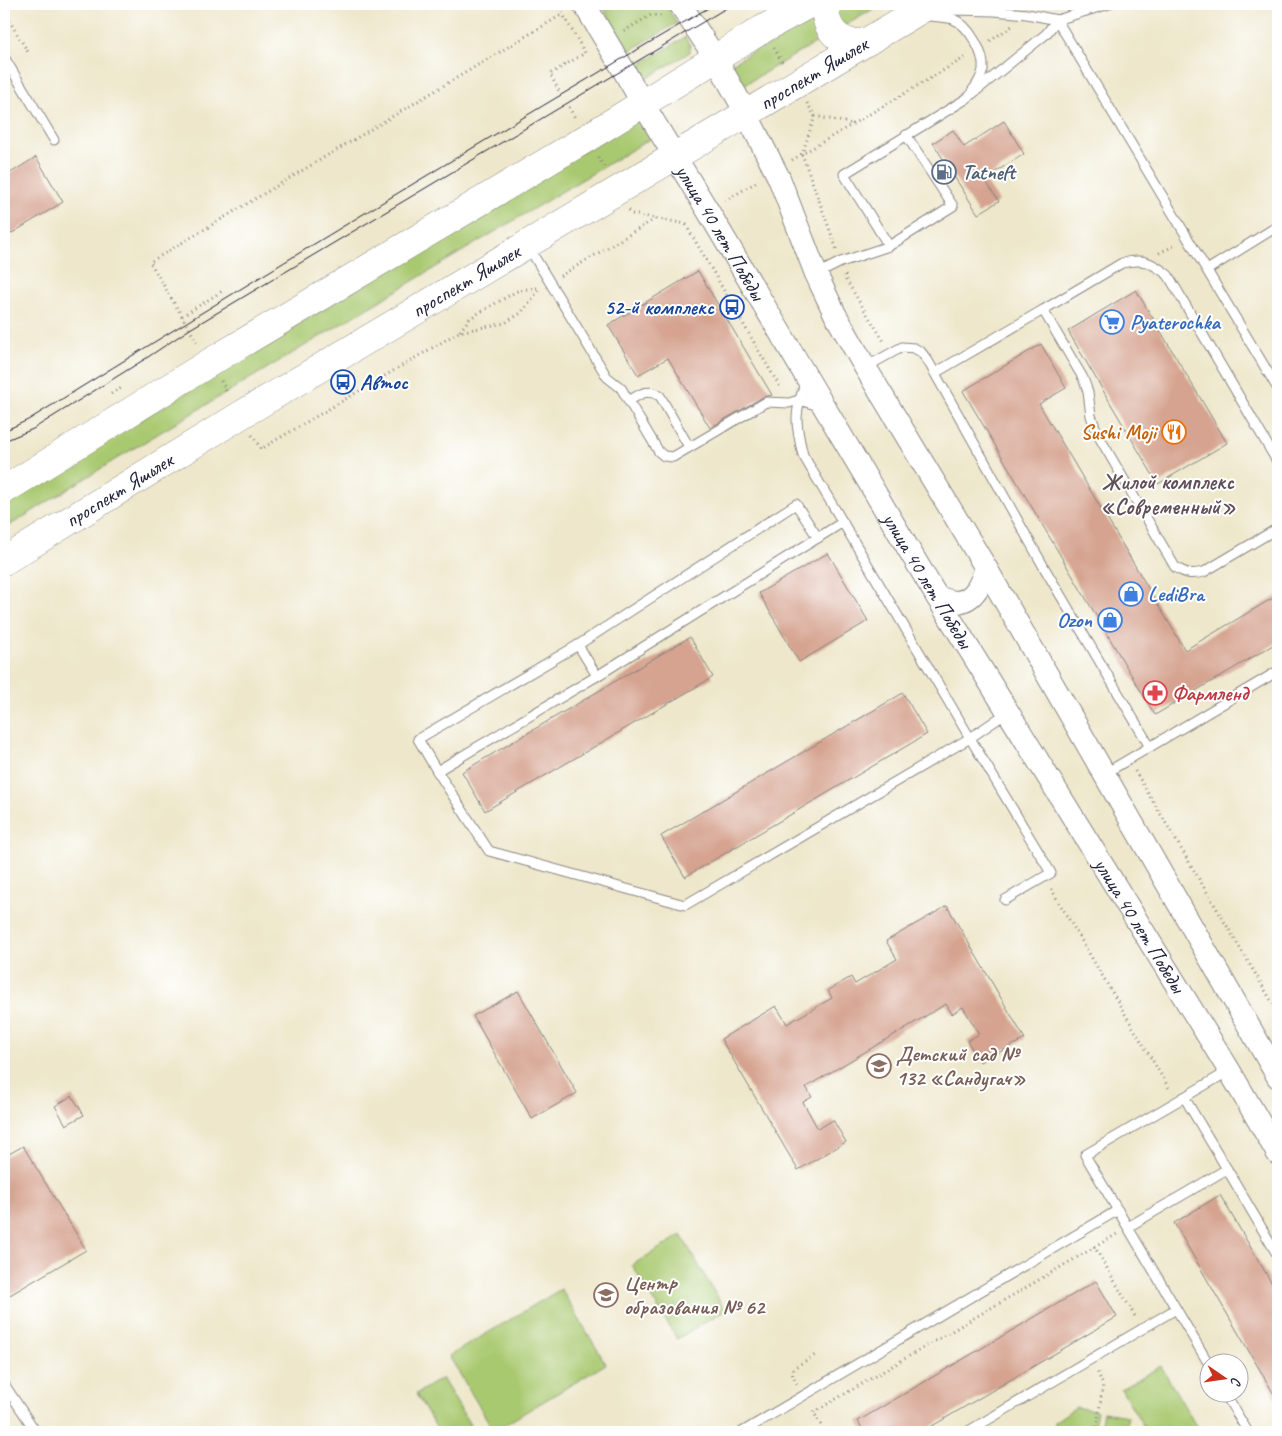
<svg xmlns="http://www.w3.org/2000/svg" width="1282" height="1436" viewBox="0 0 1282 1436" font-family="Caveat,sans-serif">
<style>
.green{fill:#a9c970;stroke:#667656}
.building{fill:#d5a38f}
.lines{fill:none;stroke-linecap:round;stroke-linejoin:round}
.service-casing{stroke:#888483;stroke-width:11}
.tertiary-casing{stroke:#888483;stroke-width:24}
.primary-casing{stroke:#888483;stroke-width:29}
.path{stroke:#888483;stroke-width:3;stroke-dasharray:1 4;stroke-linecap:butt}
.service{stroke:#fff;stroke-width:9}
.tertiary{stroke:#fff;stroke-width:22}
.primary{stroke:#fff;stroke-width:28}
.tram{stroke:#22223b;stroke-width:1}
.labels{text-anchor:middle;stroke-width:4;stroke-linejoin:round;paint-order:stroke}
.street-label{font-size:21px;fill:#22223b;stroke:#fff}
.service-label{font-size:21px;font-weight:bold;fill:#4e5e75;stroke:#fff;text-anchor:start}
.transit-label{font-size:21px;font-weight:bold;fill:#164399;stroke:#fff;text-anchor:end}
.shop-label{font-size:21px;font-weight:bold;fill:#366cbe;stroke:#fff;text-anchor:start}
.food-label{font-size:21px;font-weight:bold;fill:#c56008;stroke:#fff;text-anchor:end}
.health-label{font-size:21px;font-weight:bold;fill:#be3a42;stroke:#fff;text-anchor:start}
.education-label{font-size:21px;font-weight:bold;fill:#785e54;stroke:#fff;text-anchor:start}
.neighbourhood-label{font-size:22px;font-weight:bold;fill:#614f58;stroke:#fff}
</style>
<rect width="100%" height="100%" fill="#fff"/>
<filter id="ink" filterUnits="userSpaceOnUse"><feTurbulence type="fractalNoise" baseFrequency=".02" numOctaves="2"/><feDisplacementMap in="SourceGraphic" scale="10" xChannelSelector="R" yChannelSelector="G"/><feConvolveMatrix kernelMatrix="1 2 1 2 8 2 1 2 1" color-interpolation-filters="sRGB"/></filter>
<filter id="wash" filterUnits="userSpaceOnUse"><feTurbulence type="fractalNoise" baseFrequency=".0096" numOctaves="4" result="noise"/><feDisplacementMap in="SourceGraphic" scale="20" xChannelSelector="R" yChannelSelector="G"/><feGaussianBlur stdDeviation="1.12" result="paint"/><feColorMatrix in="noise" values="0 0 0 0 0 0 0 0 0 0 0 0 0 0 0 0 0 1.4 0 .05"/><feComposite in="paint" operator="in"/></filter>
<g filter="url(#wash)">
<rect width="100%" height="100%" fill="#eee7cb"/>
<!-- green -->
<g class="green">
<path d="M 601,4 L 665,4 L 677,23 L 629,51 Z"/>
<path d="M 833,4 L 882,4 L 742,86 L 730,65 Z"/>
<path d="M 685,37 L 690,45 L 690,52 L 646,79 L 641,76 L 636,67 Z"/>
<path d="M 641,116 L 653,137 L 121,456 L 4,529 L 4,505 L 9,500 Z"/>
<path d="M 681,1235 L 725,1310 L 677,1339 L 632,1265 Z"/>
<path d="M 561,1289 L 606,1364 L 494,1431 L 449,1356 Z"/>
<path d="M 1161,1366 L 1199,1431 L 1197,1432 L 1147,1432 L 1121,1389 Z"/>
<path d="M 442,1378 L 470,1425 L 457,1432 L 439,1432 L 416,1394 Z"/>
<path d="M 1076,1407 L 1097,1411 L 1093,1432 L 1052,1432 L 1054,1422 Z"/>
<path d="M 1103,1412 L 1128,1416 L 1125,1432 L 1099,1432 Z"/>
</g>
<g id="blocks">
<!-- building -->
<g class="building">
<path d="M 1004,121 L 1024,154 L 984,179 L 999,201 L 978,214 L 933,143 L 953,130 L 964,147 Z"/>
<path d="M 36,157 L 63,202 L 4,238 L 4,177 Z"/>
<path d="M 698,271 L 772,395 L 763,397 L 710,428 L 668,358 L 638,375 L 608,325 Z"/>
<path d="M 1136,290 L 1227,443 L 1158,484 L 1068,331 Z"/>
<path d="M 1041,344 L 1066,388 L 1039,404 L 1185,650 L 1278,595 L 1278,642 L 1155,715 L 963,391 Z"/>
<path d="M 828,553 L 868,621 L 799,662 L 759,593 Z"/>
<path d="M 690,637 L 713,677 L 485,811 L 462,772 Z"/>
<path d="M 903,693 L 927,734 L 685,877 L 661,836 Z"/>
<path d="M 947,906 L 1025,1039 L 980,1062 L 967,1041 L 979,1034 L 963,1007 L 952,1014 L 946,1004 L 806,1087 L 812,1097 L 803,1102 L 818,1129 L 833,1120 L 846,1142 L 798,1170 L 721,1039 L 776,1006 L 787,1024 L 832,998 L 828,990 L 851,977 L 855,984 L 897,959 L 886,941 Z"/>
<path d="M 518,991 L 577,1093 L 532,1119 L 473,1016 Z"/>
<path d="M 72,1096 L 84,1115 L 66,1125 L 55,1106 Z"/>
<path d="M 23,1146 L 86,1250 L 10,1295 L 4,1284 L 4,1157 Z"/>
<path d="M 1220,1195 L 1278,1294 L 1278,1401 L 1174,1223 Z"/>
<path d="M 1096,1281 L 1117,1317 L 922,1432 L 864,1432 L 858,1421 Z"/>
</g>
</g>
</g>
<g filter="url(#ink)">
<use href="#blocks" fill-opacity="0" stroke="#888483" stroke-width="1"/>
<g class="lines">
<!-- service casing -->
<g class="service-casing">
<g id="service">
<path d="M 930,12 L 955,10 L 994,11 L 1027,14 L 1057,20 L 1109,4"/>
<path d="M 929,16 C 937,17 946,17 953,19 C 969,25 985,54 983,70 C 981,78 977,85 972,91"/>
<path d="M 1057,20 L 1278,389"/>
<path d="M 4,57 L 54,140"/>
<path d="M 889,246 L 844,174 L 966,99 L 1046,34 L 1057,20"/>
<path d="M 529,248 L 607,377 L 621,388 L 659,452 L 664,456 L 673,457 L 766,402 L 789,403 L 799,400 L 819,406"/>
<path d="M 1207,270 L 1278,226"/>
<path d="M 817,274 L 841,262 L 889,246 L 953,206 L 906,135"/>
<path d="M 1043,310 L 1122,263 C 1144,258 1151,262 1168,275 L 1278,463"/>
<path d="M 866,367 L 902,347 L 914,348 L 921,352 L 928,361 L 1045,569 L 1150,747"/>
<path d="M 935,373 L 1043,310 L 1083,378 L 1088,392 L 1091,416 L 1098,435 L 1175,567 C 1186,574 1191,575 1204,572 L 1278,528"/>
<path d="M 806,381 C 794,412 795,423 803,455 L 970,738 L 1051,873 L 1005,900"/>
<path d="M 629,401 C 640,394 648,388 660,396 L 689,447"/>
<path d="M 578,645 L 796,504 L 818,538"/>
<path d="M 597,676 L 843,522"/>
<path d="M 437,771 L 418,739 L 578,645 L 597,676 L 437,771 L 489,851 L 685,905 L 970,738 L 1008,712"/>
<path d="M 1104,774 L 1278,671"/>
<path d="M 1184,1097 L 1227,1169"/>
<path d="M 1128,1227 L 1227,1169 L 1278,1256"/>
<path d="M 1210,1366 L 1085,1155 L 1229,1071"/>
<path d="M 4,1384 L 36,1432"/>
<path d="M 1225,1394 L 1248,1432"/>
<path d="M 742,1432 L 1118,1210"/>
<path d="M 967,1432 L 1176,1309"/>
</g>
</g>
<!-- tertiary casing -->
<g class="tertiary-casing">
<g id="tertiary">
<path id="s1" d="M 584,4 L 623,69 L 643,104 L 708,211 L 937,597 L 1229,1070 L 1278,1154"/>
<path d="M 680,4 L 716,59 L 746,113 L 779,178 L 816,274 L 835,314 L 865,367 L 986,568 L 1278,1077"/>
<path d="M 937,597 C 943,599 951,602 957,602 C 975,600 981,583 986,568"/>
</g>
</g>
<!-- primary casing -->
<g class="primary-casing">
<g id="primary">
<path d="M 827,4 C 822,23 835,42 856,43 C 860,43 864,42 868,41"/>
<path d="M 4,490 L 209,363 L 587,138 L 763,29 L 809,4"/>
<path id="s2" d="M 4,561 L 241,415 L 930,4"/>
</g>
</g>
<!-- path -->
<g class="path">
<path d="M 557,4 L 585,53 L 550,74 L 559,91"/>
<path d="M 4,12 L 28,52"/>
<path d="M 624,31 L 651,15 L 663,16"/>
<path d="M 990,41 L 1012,26"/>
<path d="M 774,48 L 782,62"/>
<path d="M 807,103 L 815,116 L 853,124"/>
<path d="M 569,107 L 575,118"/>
<path d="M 815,116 L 802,154 L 837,250"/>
<path d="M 598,157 L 604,167"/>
<path d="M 792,160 L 966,57"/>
<path d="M 725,201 L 758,181"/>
<path d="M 629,210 L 632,214 L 687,224"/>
<path d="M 686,225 L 781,389"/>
<path d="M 1159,253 L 1176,245"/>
<path d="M 845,275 L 846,280 L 885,343"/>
<path d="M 560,276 L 655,219"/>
<path d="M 182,316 L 224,290"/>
<path d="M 460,331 L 470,318 L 519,290 L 537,288"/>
<path d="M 197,342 L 150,262 L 563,14"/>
<path d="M 221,381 L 227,393"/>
<path d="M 111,394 L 123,387"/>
<path d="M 252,435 L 261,449 L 459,332 L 505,323 L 521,313 L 539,290"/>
<path d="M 1135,771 L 1278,1012"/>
<path d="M 1051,889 L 1170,1090"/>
<path d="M 1094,1246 L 1136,1318"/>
<path d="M 1274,1268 L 1278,1275"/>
<path d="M 797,1384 C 794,1378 790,1374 795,1367 L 817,1354"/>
<path d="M 813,1411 L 825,1432"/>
<path d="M 814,1412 L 1117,1234"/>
<path d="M 1096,1432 L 1103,1385 L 1097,1371"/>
</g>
<!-- service -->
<use href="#service" class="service"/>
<!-- tertiary -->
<use href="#tertiary" class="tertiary"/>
<!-- primary -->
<use href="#primary" class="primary"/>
<!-- tram -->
<g class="tram">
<path d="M 4,431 L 28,420 C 256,279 484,139 715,4"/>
<path d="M 4,441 L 33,429 L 145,359 L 190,329 L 733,4"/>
</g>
</g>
</g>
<!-- icons -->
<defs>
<g id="fuel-ring" transform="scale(1.25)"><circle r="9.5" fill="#fff" stroke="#5c6f8a" stroke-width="1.5"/><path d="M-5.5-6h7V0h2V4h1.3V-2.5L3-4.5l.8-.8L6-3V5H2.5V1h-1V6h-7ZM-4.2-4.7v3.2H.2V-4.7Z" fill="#5c6f8a"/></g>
<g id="bus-ring" transform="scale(1.25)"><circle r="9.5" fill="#fff" stroke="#1a4fb4" stroke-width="1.5"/><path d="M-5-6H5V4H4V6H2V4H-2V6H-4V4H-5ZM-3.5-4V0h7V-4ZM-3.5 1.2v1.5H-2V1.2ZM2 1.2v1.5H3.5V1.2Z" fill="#1a4fb4"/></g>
<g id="supermarket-ring" transform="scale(1.25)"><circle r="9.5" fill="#fff" stroke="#3f7fe0" stroke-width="1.5"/><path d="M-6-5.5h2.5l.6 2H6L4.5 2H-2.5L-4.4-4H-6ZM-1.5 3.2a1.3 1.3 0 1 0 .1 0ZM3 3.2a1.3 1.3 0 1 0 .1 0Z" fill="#3f7fe0"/></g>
<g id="restaurant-ring" transform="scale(1.25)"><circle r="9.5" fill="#fff" stroke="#e8710a" stroke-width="1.5"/><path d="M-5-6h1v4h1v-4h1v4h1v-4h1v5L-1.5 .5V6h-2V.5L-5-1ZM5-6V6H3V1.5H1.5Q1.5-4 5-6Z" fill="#e8710a"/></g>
<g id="shop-ring" transform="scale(1.25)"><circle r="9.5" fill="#fff" stroke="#3f7fe0" stroke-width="1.5"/><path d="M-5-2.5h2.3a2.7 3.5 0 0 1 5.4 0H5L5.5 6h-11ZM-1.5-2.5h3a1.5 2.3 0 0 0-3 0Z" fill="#3f7fe0"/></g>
<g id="pharmacy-ring" transform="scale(1.25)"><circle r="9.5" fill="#fff" stroke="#e0444e" stroke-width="1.5"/><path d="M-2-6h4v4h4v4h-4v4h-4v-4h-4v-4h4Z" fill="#e0444e"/></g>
<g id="school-ring" transform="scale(1.25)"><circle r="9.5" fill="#fff" stroke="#8d6e63" stroke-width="1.5"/><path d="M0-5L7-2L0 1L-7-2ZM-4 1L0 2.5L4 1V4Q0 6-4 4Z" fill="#8d6e63"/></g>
</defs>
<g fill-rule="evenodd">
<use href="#fuel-ring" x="944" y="172"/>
<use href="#bus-ring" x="732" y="307"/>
<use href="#supermarket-ring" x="1112" y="322"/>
<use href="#bus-ring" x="343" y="382"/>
<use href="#restaurant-ring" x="1174" y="432"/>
<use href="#shop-ring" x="1131" y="594"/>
<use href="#shop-ring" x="1110" y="620"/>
<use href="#pharmacy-ring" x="1155" y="693"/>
<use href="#school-ring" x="879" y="1066"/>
<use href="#school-ring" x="606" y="1295"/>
</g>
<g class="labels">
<!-- street labels -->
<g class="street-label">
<text dy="7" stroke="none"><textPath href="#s2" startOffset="945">проспект Яшьлек</textPath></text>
<text dy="7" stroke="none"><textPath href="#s1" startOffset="266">улица 40 лет Победы</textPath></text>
<text dy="7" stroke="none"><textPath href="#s2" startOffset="540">проспект Яшьлек</textPath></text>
<text dy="7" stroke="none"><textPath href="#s2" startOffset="135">проспект Яшьлек</textPath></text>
<text dy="7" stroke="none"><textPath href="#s1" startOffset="671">улица 40 лет Победы</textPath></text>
<text dy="7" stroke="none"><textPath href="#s1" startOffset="1076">улица 40 лет Победы</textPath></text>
</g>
<!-- service labels -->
<g class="service-label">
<text x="962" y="179">Tatneft</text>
</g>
<!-- transit labels -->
<g class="transit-label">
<text x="714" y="314">52-й комплекс</text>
<text x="360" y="389" text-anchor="start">Автос</text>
</g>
<!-- shop labels -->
<g class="shop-label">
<text x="1130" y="329">Pyaterochka</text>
<text x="1148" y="601">LediBra</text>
<text x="1092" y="627" text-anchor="end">Ozon</text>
</g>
<!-- food labels -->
<g class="food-label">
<text x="1156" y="439">Sushi Moji</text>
</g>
<!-- health labels -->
<g class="health-label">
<text x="1172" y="700">Фармленд</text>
</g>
<!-- education labels -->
<g class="education-label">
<text x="896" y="1061">Детский сад №<tspan x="896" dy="24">132 «Сандугач»</tspan></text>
<text x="624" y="1290">Центр<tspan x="624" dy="24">образования № 62</tspan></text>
</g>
<!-- neighbourhood labels -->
<g class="neighbourhood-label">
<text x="1168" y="489">Жилой комплекс<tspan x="1168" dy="25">«Современный»</tspan></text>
</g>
</g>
<!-- margin -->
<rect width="1282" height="1436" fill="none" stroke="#fff" stroke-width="20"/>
<!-- north arrow -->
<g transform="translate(1224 1378) rotate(103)"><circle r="24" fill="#ffffff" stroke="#a7a7b1"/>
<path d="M0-4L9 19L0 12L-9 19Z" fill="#c8321e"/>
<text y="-8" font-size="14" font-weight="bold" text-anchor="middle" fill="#22223b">С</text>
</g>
</svg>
